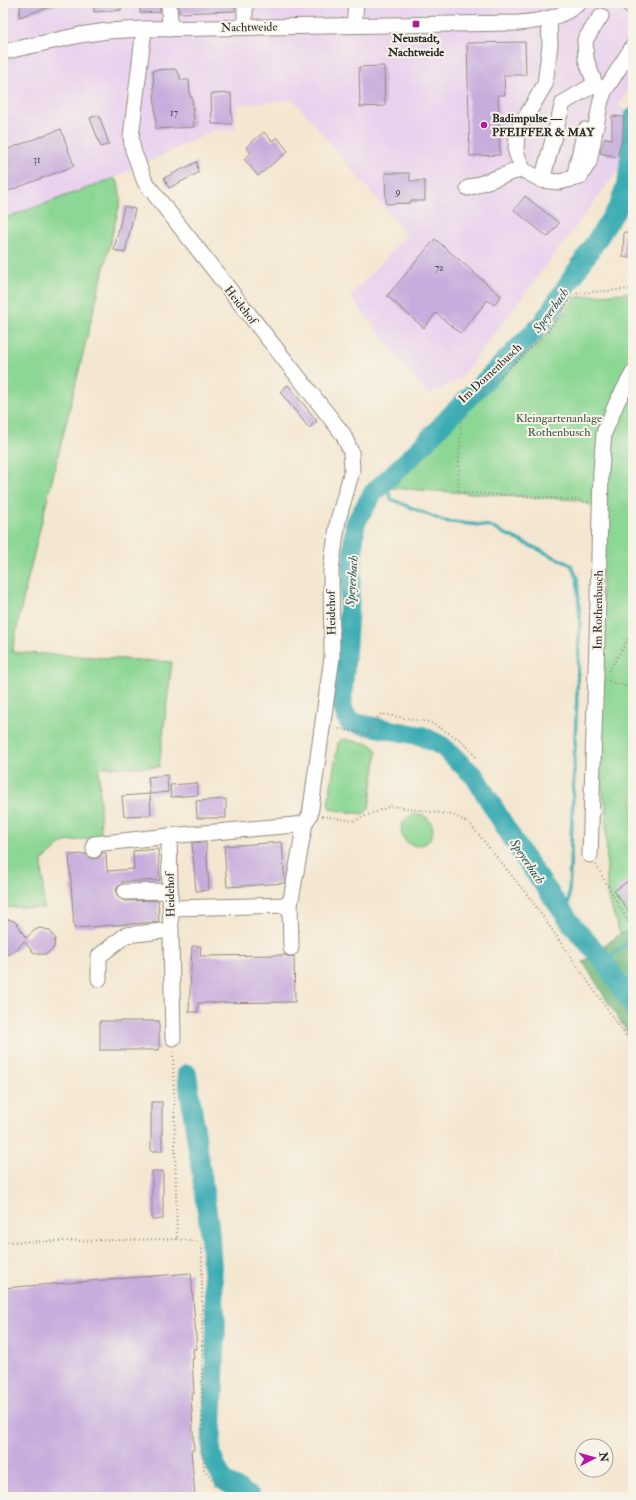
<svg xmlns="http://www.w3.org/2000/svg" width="636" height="1500" viewBox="0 0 636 1500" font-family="'IM FELL Double Pica',serif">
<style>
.built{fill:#e9d2ee}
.green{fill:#8dd794;stroke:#5c8160}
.forest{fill:#72b87e;stroke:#4e7254}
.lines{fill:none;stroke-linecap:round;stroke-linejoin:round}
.stream{stroke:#3aacb3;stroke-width:3.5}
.river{stroke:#3aacb3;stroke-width:20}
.building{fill:#c7addd}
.minor-casing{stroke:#90897e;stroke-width:17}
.path{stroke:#90897e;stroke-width:2;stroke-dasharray:1 3;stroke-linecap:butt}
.minor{stroke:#fff;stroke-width:15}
.poi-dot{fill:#b5179e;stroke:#f7f3e8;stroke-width:1.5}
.labels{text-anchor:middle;stroke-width:4;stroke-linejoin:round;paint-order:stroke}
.number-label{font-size:10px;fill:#524c58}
.street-label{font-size:12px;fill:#2b2b2b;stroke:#f7f3e8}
.poi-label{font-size:12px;font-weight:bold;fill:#2b2b2b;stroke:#f7f3e8}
.park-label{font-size:12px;fill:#445645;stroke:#f7f3e8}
.water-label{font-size:13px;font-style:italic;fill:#30585b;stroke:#f7f3e8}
</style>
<rect width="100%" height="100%" fill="#f7f3e8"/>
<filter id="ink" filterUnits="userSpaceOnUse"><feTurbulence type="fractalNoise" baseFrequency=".025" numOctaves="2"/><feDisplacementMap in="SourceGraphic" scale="8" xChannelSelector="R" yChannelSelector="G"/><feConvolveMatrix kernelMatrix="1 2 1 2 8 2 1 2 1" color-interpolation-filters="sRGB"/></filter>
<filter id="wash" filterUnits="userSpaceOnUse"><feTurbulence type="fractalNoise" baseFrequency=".012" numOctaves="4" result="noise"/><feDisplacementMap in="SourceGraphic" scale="16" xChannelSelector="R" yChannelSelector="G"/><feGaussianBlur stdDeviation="0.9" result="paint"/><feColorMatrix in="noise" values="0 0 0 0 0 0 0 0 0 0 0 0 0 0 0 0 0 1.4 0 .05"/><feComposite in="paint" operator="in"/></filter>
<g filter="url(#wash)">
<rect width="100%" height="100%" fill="#f4e7d1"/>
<!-- built -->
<path class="built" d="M 3,3 L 633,3 L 633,81 L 619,105 L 628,113 L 623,164 L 460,379 L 428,395 L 350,296 L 407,235 L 294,100 L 237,104 L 235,129 L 215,130 L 114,178 L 3,219 L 3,64 L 7,63 L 3,42 Z"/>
<!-- green -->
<g class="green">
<path d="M 114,178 L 118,182 L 121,199 L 26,586 L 12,652 L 172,662 L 159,767 L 99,767 L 101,837 L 64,842 L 42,861 L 44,908 L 3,907 L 3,219 Z"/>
<path d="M 633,292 L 633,929 L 620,934 L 607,894 L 606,806 L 598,772 L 604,510 L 577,500 L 390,488 L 462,415 L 550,333 L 570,304 L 578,297 Z"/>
<path d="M 342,739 L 371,744 L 377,751 L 369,809 L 363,814 L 330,809 L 328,804 L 338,743 Z"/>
<circle cx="417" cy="830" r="16"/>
</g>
<!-- forest -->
<path class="forest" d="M 633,929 L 633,1042 L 583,962 L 620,934 Z"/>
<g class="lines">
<!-- stream -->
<g class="stream">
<path d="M 385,482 L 391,499 L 443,521 L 489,526 L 571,565 L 577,577 L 580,619 L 568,919"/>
<path d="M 604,961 L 633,939"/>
</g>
<!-- river -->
<g class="river">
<path d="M 633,118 L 628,179 L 619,206 L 542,324 L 451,415 L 417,451 L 373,493 L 355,524 L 342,706 L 349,722 L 422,736 L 442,746 L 475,777 L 523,856 L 573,926 L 604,961 L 633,1006"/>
<path d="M 187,1074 L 209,1225 L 216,1327 L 211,1453 L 216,1467 L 224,1481 L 251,1497"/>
</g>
</g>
<g id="blocks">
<!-- building -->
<g class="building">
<path d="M 21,3 L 55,3 L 56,5 L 19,17 Z"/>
<path d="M 94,3 L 121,3 L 121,10 L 94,12 Z"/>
<path d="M 140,3 L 160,3 L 160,12 L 140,13 Z"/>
<path d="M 179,3 L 235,3 L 235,11 L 179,13 Z"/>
<path d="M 615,3 L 633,3 L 633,9 L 628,14 Z"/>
<path d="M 525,42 L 526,75 L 504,75 L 505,95 L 498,95 L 500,155 L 470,156 L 467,43 Z"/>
<path d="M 384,66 L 385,106 L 360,107 L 359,67 Z"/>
<path d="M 175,69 L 180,75 L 180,80 L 189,80 L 190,97 L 192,97 L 194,127 L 156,129 L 153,70 Z"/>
<path d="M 231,93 L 232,124 L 212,124 L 211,94 Z"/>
<path d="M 99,115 L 109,144 L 101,147 L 90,118 Z"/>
<path d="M 612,116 L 624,117 L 622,142 L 617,157 L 600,153 L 605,138 L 612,139 Z"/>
<path d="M 61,129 L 74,166 L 3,193 L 3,151 Z"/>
<path d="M 264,132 L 272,141 L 277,137 L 288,151 L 258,176 L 244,159 L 251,153 L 246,147 Z"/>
<path d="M 197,162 L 198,173 L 169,188 L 164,178 Z"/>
<path d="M 385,173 L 409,173 L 410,181 L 425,181 L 425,201 L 410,201 L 410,203 L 386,204 Z"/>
<path d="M 525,196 L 559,223 L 548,237 L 514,210 Z"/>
<path d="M 124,206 L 135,209 L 125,253 L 114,250 Z"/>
<path d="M 624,232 L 633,233 L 633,258 L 623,257 Z"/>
<path d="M 435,239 L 501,296 L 494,305 L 488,300 L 460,333 L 436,313 L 424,328 L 387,296 Z"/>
<path d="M 288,385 L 317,421 L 309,428 L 280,392 Z"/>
<path d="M 167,775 L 168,792 L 150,794 L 148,777 Z"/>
<path d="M 197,783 L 198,795 L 171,797 L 170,785 Z"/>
<path d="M 150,794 L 151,815 L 124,816 L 122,796 Z"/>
<path d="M 226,799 L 226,818 L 197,818 L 196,801 Z"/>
<path d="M 206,842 L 209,890 L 196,891 L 192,843 Z"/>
<path d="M 282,842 L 285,883 L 227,887 L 224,846 Z"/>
<path d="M 158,849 L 160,880 L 122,882 L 122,884 L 117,887 L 116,892 L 118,897 L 125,901 L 158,900 L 159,922 L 74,928 L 69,855 L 86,854 L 89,858 L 94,859 L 99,858 L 102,853 L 106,853 L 107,871 L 134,869 L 133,851 Z"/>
<path d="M 628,881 L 633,887 L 633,917 L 614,891 Z"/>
<path d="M 3,918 L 14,921 L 18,925 L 26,938 L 35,930 L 40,928 L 49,930 L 55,938 L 54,948 L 46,954 L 37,954 L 33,952 L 24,941 L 17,950 L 3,957 Z"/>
<path d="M 192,946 L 201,946 L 200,956 L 285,955 L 291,957 L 294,956 L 295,1002 L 198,1003 L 198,1012 L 189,1012 Z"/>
<rect x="100" y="1021" width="59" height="29"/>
<rect x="151" y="1102" width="11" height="49"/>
<path d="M 152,1171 L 163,1171 L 163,1219 L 152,1220 Z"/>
<path d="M 191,1273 L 197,1349 L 193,1349 L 194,1359 L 192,1359 L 194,1394 L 191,1394 L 194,1450 L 191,1450 L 195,1495 L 166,1497 L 42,1497 L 41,1495 L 3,1497 L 3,1288 Z"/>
</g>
</g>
</g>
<g filter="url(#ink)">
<use href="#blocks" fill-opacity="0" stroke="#90897e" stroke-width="1"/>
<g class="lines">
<!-- minor casing -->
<g class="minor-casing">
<g id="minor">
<path d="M 169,3 L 170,29"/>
<path d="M 245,3 L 245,27"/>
<path d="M 601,16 L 585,40 L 586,59 L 595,84 L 602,90"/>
<path d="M 354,25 L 356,3"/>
<path d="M 144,29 L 131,137 L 133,150 L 145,182 L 343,434 L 351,452 L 352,471 L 338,520 L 331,570 L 332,657 L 310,815 L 305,823 L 295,825 L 169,836 L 173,1038"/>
<path d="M 3,52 L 80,35 L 107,31 L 144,29 L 519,23 C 540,21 562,18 579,3"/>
<path d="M 523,170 L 542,180 L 559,182 L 580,177 L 589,162 L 601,100 L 604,92 L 633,46"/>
<path d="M 523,170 L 516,152 L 517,132 L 545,84 L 550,45 L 549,19"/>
<path d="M 574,178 L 585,130"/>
<path d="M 542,180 L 563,103 L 595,84"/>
<path d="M 468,188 L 513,172 L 523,170"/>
<path d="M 94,850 L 94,844 L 169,836"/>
<path d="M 590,855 L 597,641 L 601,471 L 604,433 L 617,402 L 633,373"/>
<path d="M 125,892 L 170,891"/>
<path d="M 171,908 L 290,905"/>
<path d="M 291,948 L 290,905 L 305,823"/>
<path d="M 99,979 L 99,956 L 126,935 L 171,930"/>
</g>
</g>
<!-- path -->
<g class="path">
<path d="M 588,502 L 580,500 L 458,492 L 461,414 L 548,331 L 569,301 L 578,293 L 633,289"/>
<path d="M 609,671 L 633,631"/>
<path d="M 609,681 L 633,689"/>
<path d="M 335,728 L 367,734 C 375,727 371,723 381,714 L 429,722 L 461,740 L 477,758"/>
<path d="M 322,816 L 353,821 L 391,806 L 453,815 L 470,824 L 529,897 L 633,1046"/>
<path d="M 596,865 L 633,930"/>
<path d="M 177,1239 L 202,1242 L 202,1416 L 204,1469 L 212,1479 L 244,1497"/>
<path d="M 3,1242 L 177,1239 L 173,1050"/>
</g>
<!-- minor -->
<use href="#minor" class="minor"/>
</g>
</g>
<!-- markers -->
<g class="poi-dot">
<rect x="412" y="20" width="8" height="8" rx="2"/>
<circle cx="484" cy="125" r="4"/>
</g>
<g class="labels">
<!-- number labels -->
<g class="number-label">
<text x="174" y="116">17</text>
<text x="37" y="163">31</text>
<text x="398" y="195">9</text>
<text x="439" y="271">7a</text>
</g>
<!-- street labels -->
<g class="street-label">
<text transform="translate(249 27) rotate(-1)" y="4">Nachtweide</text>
<text transform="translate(241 305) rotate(52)" y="4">Heidehof</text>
<text transform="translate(490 373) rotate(-43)" y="4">Im Dornenbusch</text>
<text transform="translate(598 610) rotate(-89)" y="4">Im Rothenbusch</text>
<text transform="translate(331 613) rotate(-91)" y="4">Heidehof</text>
<text transform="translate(170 895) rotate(-91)" y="4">Heidehof</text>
</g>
<!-- poi labels -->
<g class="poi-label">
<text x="416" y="42">Neustadt,<tspan x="416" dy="14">Nachtweide</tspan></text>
<text x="492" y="122" text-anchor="start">Badimpulse —<tspan x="492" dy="14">PFEIFFER &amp; MAY</tspan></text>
</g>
<!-- park labels -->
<g class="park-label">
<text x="559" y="422">Kleingartenanlage<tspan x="559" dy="14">Rothenbusch</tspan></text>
</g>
<!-- water labels -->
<g class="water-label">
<text transform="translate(550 310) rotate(-54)" y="5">Speyerbach</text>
<text transform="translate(351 581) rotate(-86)" y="5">Speyerbach</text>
<text transform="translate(528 861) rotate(56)" y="5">Speyerbach</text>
</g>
</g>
<!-- margin -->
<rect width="636" height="1500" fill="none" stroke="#f7f3e8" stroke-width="16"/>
<!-- north arrow -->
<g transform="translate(594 1458) rotate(84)"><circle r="19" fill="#f7f3e8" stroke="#a5a39c"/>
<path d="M0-3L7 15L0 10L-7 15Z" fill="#b5179e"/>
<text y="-6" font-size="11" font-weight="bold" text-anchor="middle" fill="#2b2b2b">N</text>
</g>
</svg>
